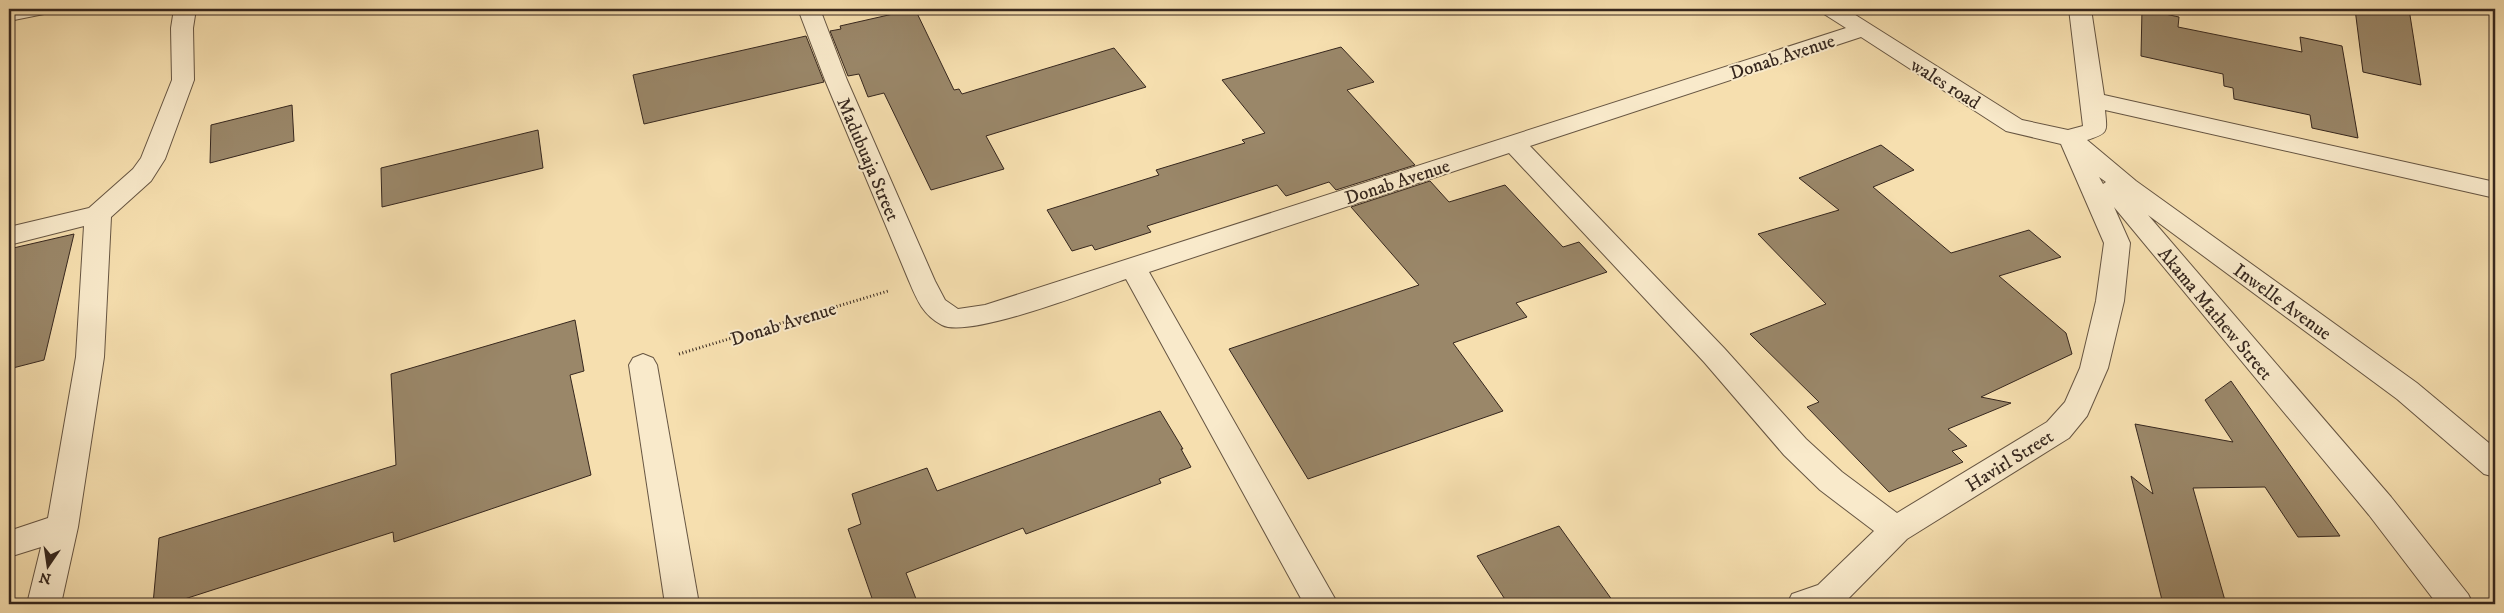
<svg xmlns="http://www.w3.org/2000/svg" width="2504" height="613" viewBox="0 0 2504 613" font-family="'IM FELL DW Pica',serif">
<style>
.building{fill:#9a8769;stroke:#36271e}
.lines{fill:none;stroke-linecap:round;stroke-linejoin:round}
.minor-casing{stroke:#665542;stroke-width:2}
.path{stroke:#36271e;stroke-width:3;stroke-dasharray:1 2.5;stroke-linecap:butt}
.minor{fill:#f9eacb;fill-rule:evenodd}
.labels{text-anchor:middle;stroke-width:4;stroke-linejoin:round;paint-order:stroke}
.street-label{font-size:19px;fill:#36271e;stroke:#f9eacb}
</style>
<rect width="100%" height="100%" fill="#f6dfaf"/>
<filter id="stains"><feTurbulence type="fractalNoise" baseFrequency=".004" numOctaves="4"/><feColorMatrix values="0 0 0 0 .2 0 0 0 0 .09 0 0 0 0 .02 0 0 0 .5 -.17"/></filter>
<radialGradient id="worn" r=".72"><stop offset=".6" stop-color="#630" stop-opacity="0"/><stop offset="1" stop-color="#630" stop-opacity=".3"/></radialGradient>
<!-- building -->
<g class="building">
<path d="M 915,9 L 954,90 L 959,89 L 962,94 L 1114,48 L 1146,87 L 986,136 L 1004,169 L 931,190 L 884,93 L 868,97 L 859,74 L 848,76 L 830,31 L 841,29 L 840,26 Z"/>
<path d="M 2142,9 L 2179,17 L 2178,27 L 2302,52 L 2300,37 L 2342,46 L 2358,138 L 2312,128 L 2310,115 L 2234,99 L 2233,88 L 2224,86 L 2223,74 L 2141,56 Z"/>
<path d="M 2355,9 L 2409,9 L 2421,85 L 2363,72 Z"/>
<path d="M 806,36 L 824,82 L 644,124 L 633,75 Z"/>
<path d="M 1341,47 L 1374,82 L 1347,90 L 1415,165 L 1336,190 L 1329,182 L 1286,196 L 1277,185 L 1147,226 L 1151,232 L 1095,250 L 1092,245 L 1072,251 L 1047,210 L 1159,175 L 1156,170 L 1245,143 L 1242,140 L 1265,133 L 1222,80 Z"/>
<path d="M 292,105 L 294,141 L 210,163 L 211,125 Z"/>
<path d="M 538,130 L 543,168 L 382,207 L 381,168 Z"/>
<path d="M 1881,145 L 1914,170 L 1873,187 L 1951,253 L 2029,230 L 2061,257 L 1999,276 L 2066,333 L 2072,354 L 1981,397 L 2011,403 L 1948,429 L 1967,446 L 1952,451 L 1963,462 L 1889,492 L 1807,407 L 1819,402 L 1750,334 L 1826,304 L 1758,234 L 1839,210 L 1799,178 Z"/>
<path d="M 1430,181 L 1449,202 L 1505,185 L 1563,247 L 1579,242 L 1607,272 L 1516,303 L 1527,317 L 1453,343 L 1503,411 L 1308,479 L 1229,349 L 1419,285 L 1351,207 Z"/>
<path d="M 74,234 L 44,360 L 9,369 L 9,249 Z"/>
<path d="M 575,320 L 584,371 L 570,375 L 591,475 L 394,542 L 393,532 L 169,604 L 153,604 L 159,538 L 396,465 L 391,374 Z"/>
<path d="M 2231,381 L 2340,536 L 2298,537 L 2265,487 L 2193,488 L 2226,604 L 2163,604 L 2131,476 L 2153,494 L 2135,424 L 2233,442 L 2205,400 Z"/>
<path d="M 1160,411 L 1183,449 L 1181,449 L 1191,467 L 1159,479 L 1161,483 L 1026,534 L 1023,528 L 906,573 L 918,604 L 874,604 L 848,529 L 861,524 L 852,494 L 927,468 L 937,491 Z"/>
<path d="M 1559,526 L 1615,604 L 1508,604 L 1477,556 Z"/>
</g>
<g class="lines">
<!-- minor casing -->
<g class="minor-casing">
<g id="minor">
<path d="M 9,9 L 47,9 L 44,14 L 9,21 Z"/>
<path d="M 174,9 L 196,9 L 193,28 L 194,80 L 165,159 L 151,181 L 111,217 L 104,357 L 78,527 L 61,604 L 27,604 L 41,547 L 9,557 L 9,531 L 48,518 L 76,357 L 84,226 L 9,245 L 9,227 L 89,208 L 133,169 L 141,158 L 172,80 L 171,28 Z"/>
<path d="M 798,9 L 820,9 L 847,80 L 935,281 L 945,300 L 958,309 L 985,305 L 1846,28 L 1824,14 L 1821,9 L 1846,9 L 2022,120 L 2068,130 L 2083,126 L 2069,9 L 2091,9 L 2104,95 L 2495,182 L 2495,198 L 2105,110 C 2107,132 2109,133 2087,140 L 2136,181 L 2417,383 L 2495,448 L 2495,477 L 2484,474 L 2397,399 L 2148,215 L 2391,497 L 2468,594 L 2473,604 L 2437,604 L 2369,515 L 2114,207 L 2130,243 L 2124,301 L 2108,368 L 2087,416 L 2069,438 L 1907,539 L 1843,604 L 1787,604 L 1792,594 L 1818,585 L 1874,531 L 1820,490 L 1784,455 L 1704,362 L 1509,153 L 1149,272 L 1338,604 L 1304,604 L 1126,279 C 1094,290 969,339 942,325 C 923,315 917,300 909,281 L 825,80 ZM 1861,37 L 2006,131 L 2061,144 L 2104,243 L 2096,301 L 2080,368 L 2065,402 L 2047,422 L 1897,513 L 1842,472 L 1806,439 L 1724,348 L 1530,146 ZM 2099,177 L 2106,182 L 2103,184 Z"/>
<path d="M 643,354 L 653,358 L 657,365 L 699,604 L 665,604 L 629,365 L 633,358 Z"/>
</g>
</g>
<!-- path -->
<path class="path" d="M 679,354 L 888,291"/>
<!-- minor -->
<use href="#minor" class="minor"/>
</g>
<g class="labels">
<!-- street labels -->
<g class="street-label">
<text transform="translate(1782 56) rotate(-18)" y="7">Donab Avenue</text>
<text transform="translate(1946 83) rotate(32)" y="7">wales road</text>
<text transform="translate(869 159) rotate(67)" y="7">Madubuaja Street</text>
<text transform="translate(1397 181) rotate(-18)" y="7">Donab Avenue</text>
<text transform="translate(2283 301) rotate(36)" y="7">Inwelle Avenue</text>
<text transform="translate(2216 313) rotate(50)" y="7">Akama Mathew Street</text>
<text transform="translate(783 323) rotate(-17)" y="7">Donab Avenue</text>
<text transform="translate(2009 460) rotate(-32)" y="7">Havirl Street</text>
</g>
</g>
<!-- margin -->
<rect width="2504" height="613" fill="none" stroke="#f6dfaf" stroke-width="30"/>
<rect x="10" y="10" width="2484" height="593" fill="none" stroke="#36271e" stroke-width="2.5"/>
<rect x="15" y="15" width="2474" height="583" fill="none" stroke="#36271e"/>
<!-- north arrow -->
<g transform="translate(48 566) rotate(193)" stroke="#f9eacb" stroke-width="4" paint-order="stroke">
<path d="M0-4L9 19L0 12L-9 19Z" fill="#36271e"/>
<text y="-8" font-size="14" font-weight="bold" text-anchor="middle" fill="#36271e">N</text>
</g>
<rect width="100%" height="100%" filter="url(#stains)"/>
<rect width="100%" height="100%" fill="url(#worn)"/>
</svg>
